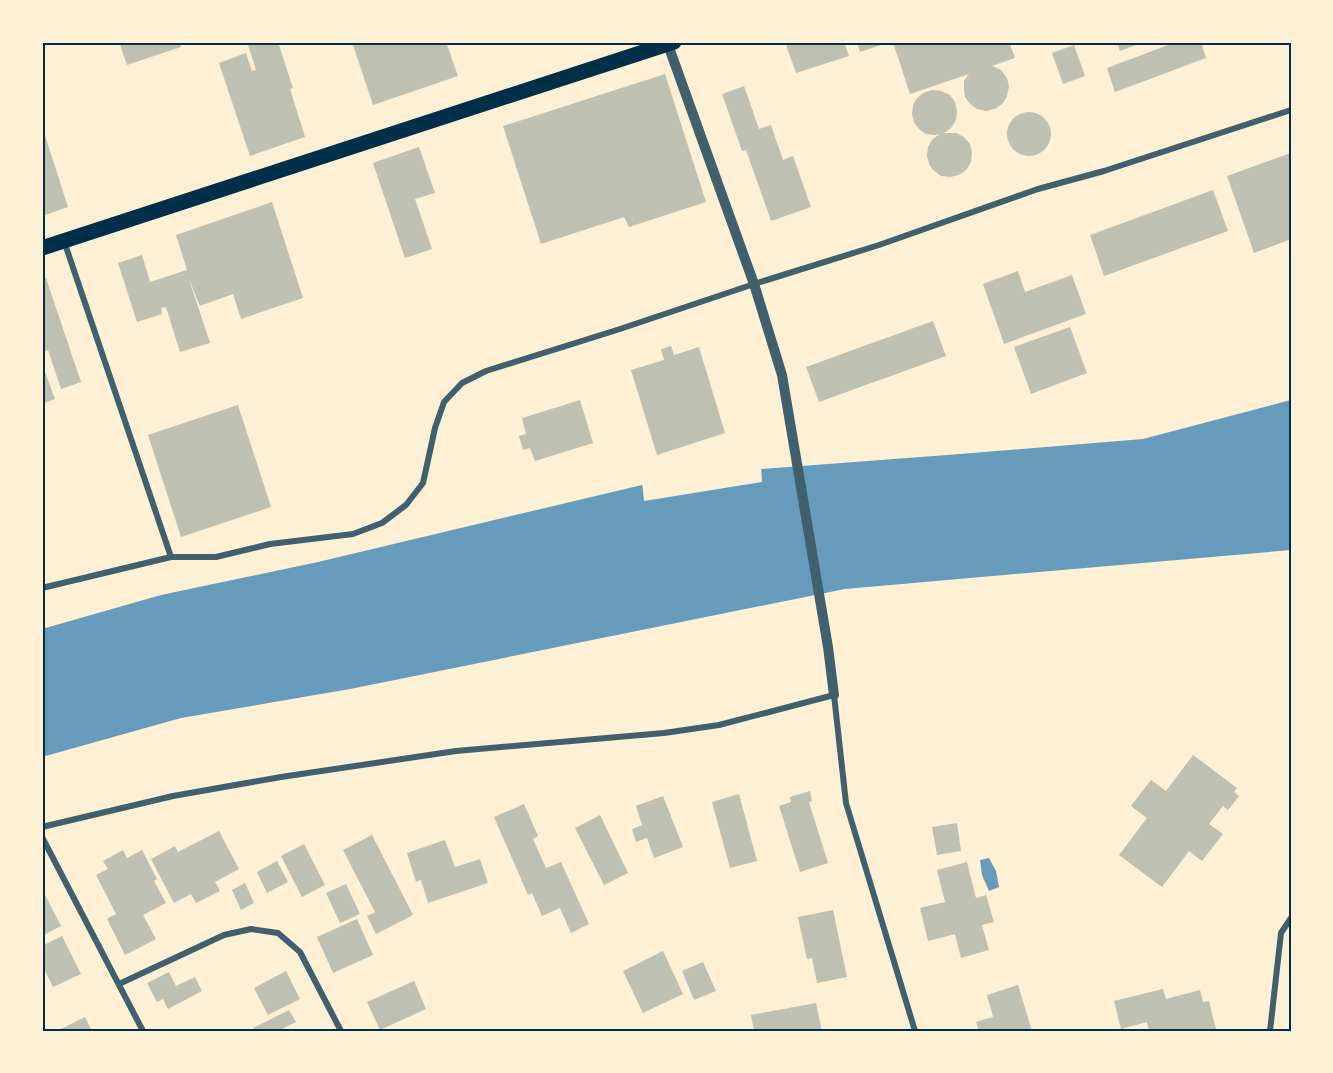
<svg xmlns="http://www.w3.org/2000/svg" width="1333" height="1073" viewBox="0 0 1333 1073" font-family="Figtree,sans-serif">
<style>
.water{fill:#669bbc}
.pier{fill:#fdf0d5}
.building{fill:#bec0b2}
.lines{fill:none;stroke-linecap:round;stroke-linejoin:round}
.minor{stroke:#3f606c;stroke-width:6}
.tertiary{stroke:#3f606c;stroke-width:10}
.primary{stroke:#003049;stroke-width:15}
.neatline{fill:none;stroke:#003049;stroke-width:2}
</style>
<rect width="100%" height="100%" fill="#fdf0d5"/>
<!-- water -->
<g class="water">
<path d="M 1291,400 L 1291,550 L 845,589 L 350,689 L 181,718 L 42,757 L 42,629 L 161,595 L 318,562 L 684,475 L 960,454 L 1143,439 Z"/>
<path d="M 989,858 L 996,871 L 999,887 L 989,891 L 982,875 L 980,860 Z"/>
</g>
<!-- pier -->
<path class="pier" d="M 761,466 L 762,482 L 644,501 L 642,481 L 706,470 Z"/>
<!-- building -->
<g class="building">
<path d="M 119,42 L 180,42 L 181,47 L 127,65 Z"/>
<path d="M 258,42 L 278,42 L 293,88 L 290,89 L 305,137 L 250,156 L 219,63 L 246,53 L 252,71 L 256,70 L 248,45 Z"/>
<path d="M 352,42 L 446,42 L 458,76 L 373,105 Z"/>
<path d="M 785,42 L 844,42 L 849,56 L 796,73 Z"/>
<path d="M 857,42 L 880,42 L 881,45 L 860,52 Z"/>
<path d="M 893,42 L 1009,42 L 1015,58 L 992,66 L 1001,70 L 1007,78 L 1009,86 L 1007,96 L 1003,103 L 995,109 L 986,111 L 977,109 L 970,104 L 965,97 L 964,89 L 964,81 L 969,74 L 910,94 Z"/>
<path d="M 1117,42 L 1144,42 L 1120,51 Z"/>
<path d="M 1176,42 L 1201,42 L 1206,58 L 1115,92 L 1107,68 Z"/>
<path d="M 1074,45 L 1085,76 L 1063,84 L 1052,53 Z"/>
<path d="M 665,74 L 706,202 L 629,227 L 624,217 L 541,244 L 503,126 Z"/>
<path d="M 744,86 L 759,129 L 771,125 L 783,160 L 793,156 L 811,207 L 771,221 L 746,150 L 742,151 L 722,94 Z"/>
<path d="M 932,90 L 941,91 L 950,95 L 955,102 L 957,111 L 956,120 L 951,128 L 944,133 L 956,133 L 964,137 L 970,144 L 972,153 L 971,162 L 966,170 L 959,175 L 950,177 L 941,176 L 933,170 L 929,164 L 927,156 L 928,147 L 932,140 L 939,134 L 935,135 L 926,134 L 919,129 L 914,122 L 912,114 L 913,105 L 917,98 L 923,93 Z"/>
<circle cx="1029" cy="134" r="22"/>
<path d="M 42,126 L 68,207 L 42,216 Z"/>
<path d="M 419,147 L 435,193 L 415,199 L 432,249 L 405,258 L 373,163 Z"/>
<path d="M 1291,153 L 1291,239 L 1254,253 L 1227,176 Z"/>
<path d="M 1213,190 L 1228,231 L 1104,276 L 1090,235 Z"/>
<path d="M 272,202 L 303,298 L 241,319 L 233,294 L 200,306 L 189,279 L 210,343 L 180,352 L 166,307 L 161,308 L 162,314 L 137,322 L 118,263 L 142,255 L 150,282 L 187,270 L 176,235 Z"/>
<path d="M 1018,271 L 1025,292 L 1072,275 L 1086,314 L 1004,344 L 983,284 Z"/>
<path d="M 46,278 L 81,382 L 61,389 L 48,350 L 42,352 L 42,279 Z"/>
<path d="M 933,321 L 946,356 L 819,402 L 806,367 Z"/>
<path d="M 1070,327 L 1087,373 L 1031,394 L 1014,347 Z"/>
<path d="M 671,346 L 674,355 L 699,347 L 725,433 L 657,455 L 631,370 L 664,360 L 661,349 Z"/>
<path d="M 42,364 L 55,399 L 42,404 Z"/>
<path d="M 580,400 L 593,443 L 535,461 L 530,448 L 523,450 L 519,436 L 526,434 L 522,418 Z"/>
<path d="M 238,405 L 271,507 L 181,537 L 148,435 Z"/>
<path d="M 1193,755 L 1237,788 L 1234,792 L 1239,796 L 1228,810 L 1223,806 L 1209,824 L 1223,834 L 1202,861 L 1189,851 L 1162,887 L 1119,855 L 1147,818 L 1131,806 L 1151,780 L 1166,791 Z"/>
<path d="M 810,791 L 812,801 L 809,802 L 828,863 L 800,872 L 779,806 L 791,802 L 790,797 Z"/>
<path d="M 739,794 L 757,861 L 730,868 L 712,802 Z"/>
<path d="M 663,796 L 683,847 L 654,858 L 647,838 L 636,842 L 632,829 L 642,825 L 636,806 Z"/>
<path d="M 524,804 L 538,836 L 533,839 L 546,868 L 561,862 L 589,924 L 571,933 L 560,908 L 542,916 L 532,893 L 528,895 L 494,817 Z"/>
<path d="M 600,815 L 628,873 L 604,885 L 575,828 Z"/>
<path d="M 957,823 L 961,851 L 937,855 L 932,827 Z"/>
<path d="M 219,831 L 239,869 L 215,882 L 220,891 L 196,903 L 191,894 L 174,903 L 151,859 L 175,846 L 178,852 Z"/>
<path d="M 372,835 L 413,915 L 376,934 L 367,916 L 375,912 L 343,850 Z"/>
<path d="M 445,840 L 455,867 L 480,859 L 488,883 L 428,903 L 421,880 L 416,882 L 407,853 Z"/>
<path d="M 304,844 L 325,885 L 302,897 L 281,856 Z"/>
<path d="M 123,850 L 127,858 L 142,850 L 157,879 L 154,881 L 166,903 L 143,915 L 156,939 L 125,955 L 107,919 L 116,914 L 96,875 L 108,869 L 103,861 Z"/>
<path d="M 277,861 L 288,882 L 267,893 L 257,872 Z"/>
<path d="M 967,862 L 976,898 L 986,895 L 994,922 L 982,925 L 989,950 L 961,958 L 955,934 L 928,941 L 920,908 L 945,902 L 937,870 Z"/>
<path d="M 245,883 L 254,903 L 241,910 L 232,890 Z"/>
<path d="M 346,884 L 360,914 L 340,923 L 326,893 Z"/>
<path d="M 42,889 L 61,926 L 42,936 Z"/>
<path d="M 833,910 L 847,977 L 817,983 L 812,958 L 807,959 L 798,917 Z"/>
<path d="M 357,919 L 373,955 L 333,973 L 317,937 Z"/>
<path d="M 62,936 L 81,974 L 53,987 L 42,965 L 42,946 Z"/>
<path d="M 663,951 L 683,994 L 643,1013 L 623,971 Z"/>
<path d="M 703,962 L 716,991 L 694,1000 L 682,971 Z"/>
<path d="M 286,971 L 300,999 L 268,1015 L 254,988 Z"/>
<path d="M 169,972 L 176,986 L 195,977 L 202,991 L 168,1009 L 163,999 L 157,1002 L 147,983 Z"/>
<path d="M 414,981 L 426,1009 L 380,1030 L 367,1002 Z"/>
<path d="M 1018,985 L 1032,1031 L 979,1031 L 976,1022 L 993,1017 L 987,995 Z"/>
<path d="M 1163,989 L 1166,999 L 1200,990 L 1203,1002 L 1209,1001 L 1216,1029 L 1212,1030 L 1212,1031 L 1149,1031 L 1147,1022 L 1121,1029 L 1114,1001 Z"/>
<path d="M 816,1003 L 822,1031 L 754,1031 L 751,1015 Z"/>
<path d="M 289,1010 L 296,1022 L 278,1031 L 255,1031 L 253,1028 Z"/>
<path d="M 85,1017 L 92,1031 L 57,1031 Z"/>
</g>
<g class="lines">
<!-- minor -->
<g class="minor">
<path d="M 64,241 L 171,557"/>
<path d="M 42,588 L 171,557 L 216,557 L 270,544 L 353,534 L 382,523 L 406,505 L 423,483 L 435,428 L 444,402 L 462,383 L 486,371 L 620,329 L 754,284 L 879,245 L 1038,189 L 1104,171 L 1291,110"/>
<path d="M 42,827 L 173,796 L 281,777 L 456,751 L 664,733 L 719,725 L 834,695 L 846,803 L 915,1031"/>
<path d="M 42,837 L 143,1031"/>
<path d="M 119,984 L 224,935 L 251,929 L 278,933 L 300,952 L 341,1031"/>
<path d="M 1270,1031 L 1281,933 L 1291,918"/>
</g>
<!-- tertiary -->
<path class="tertiary" d="M 667,42 L 754,284 L 782,375 L 828,647 L 834,695"/>
<!-- primary -->
<path class="primary" d="M 42,248 L 674,42"/>
</g>
<!-- border -->
<rect width="1333" height="1073" fill="none" stroke="#fdf0d5" stroke-width="87"/>
<rect x="44" y="44" width="1246" height="986" class="neatline"/>
</svg>
